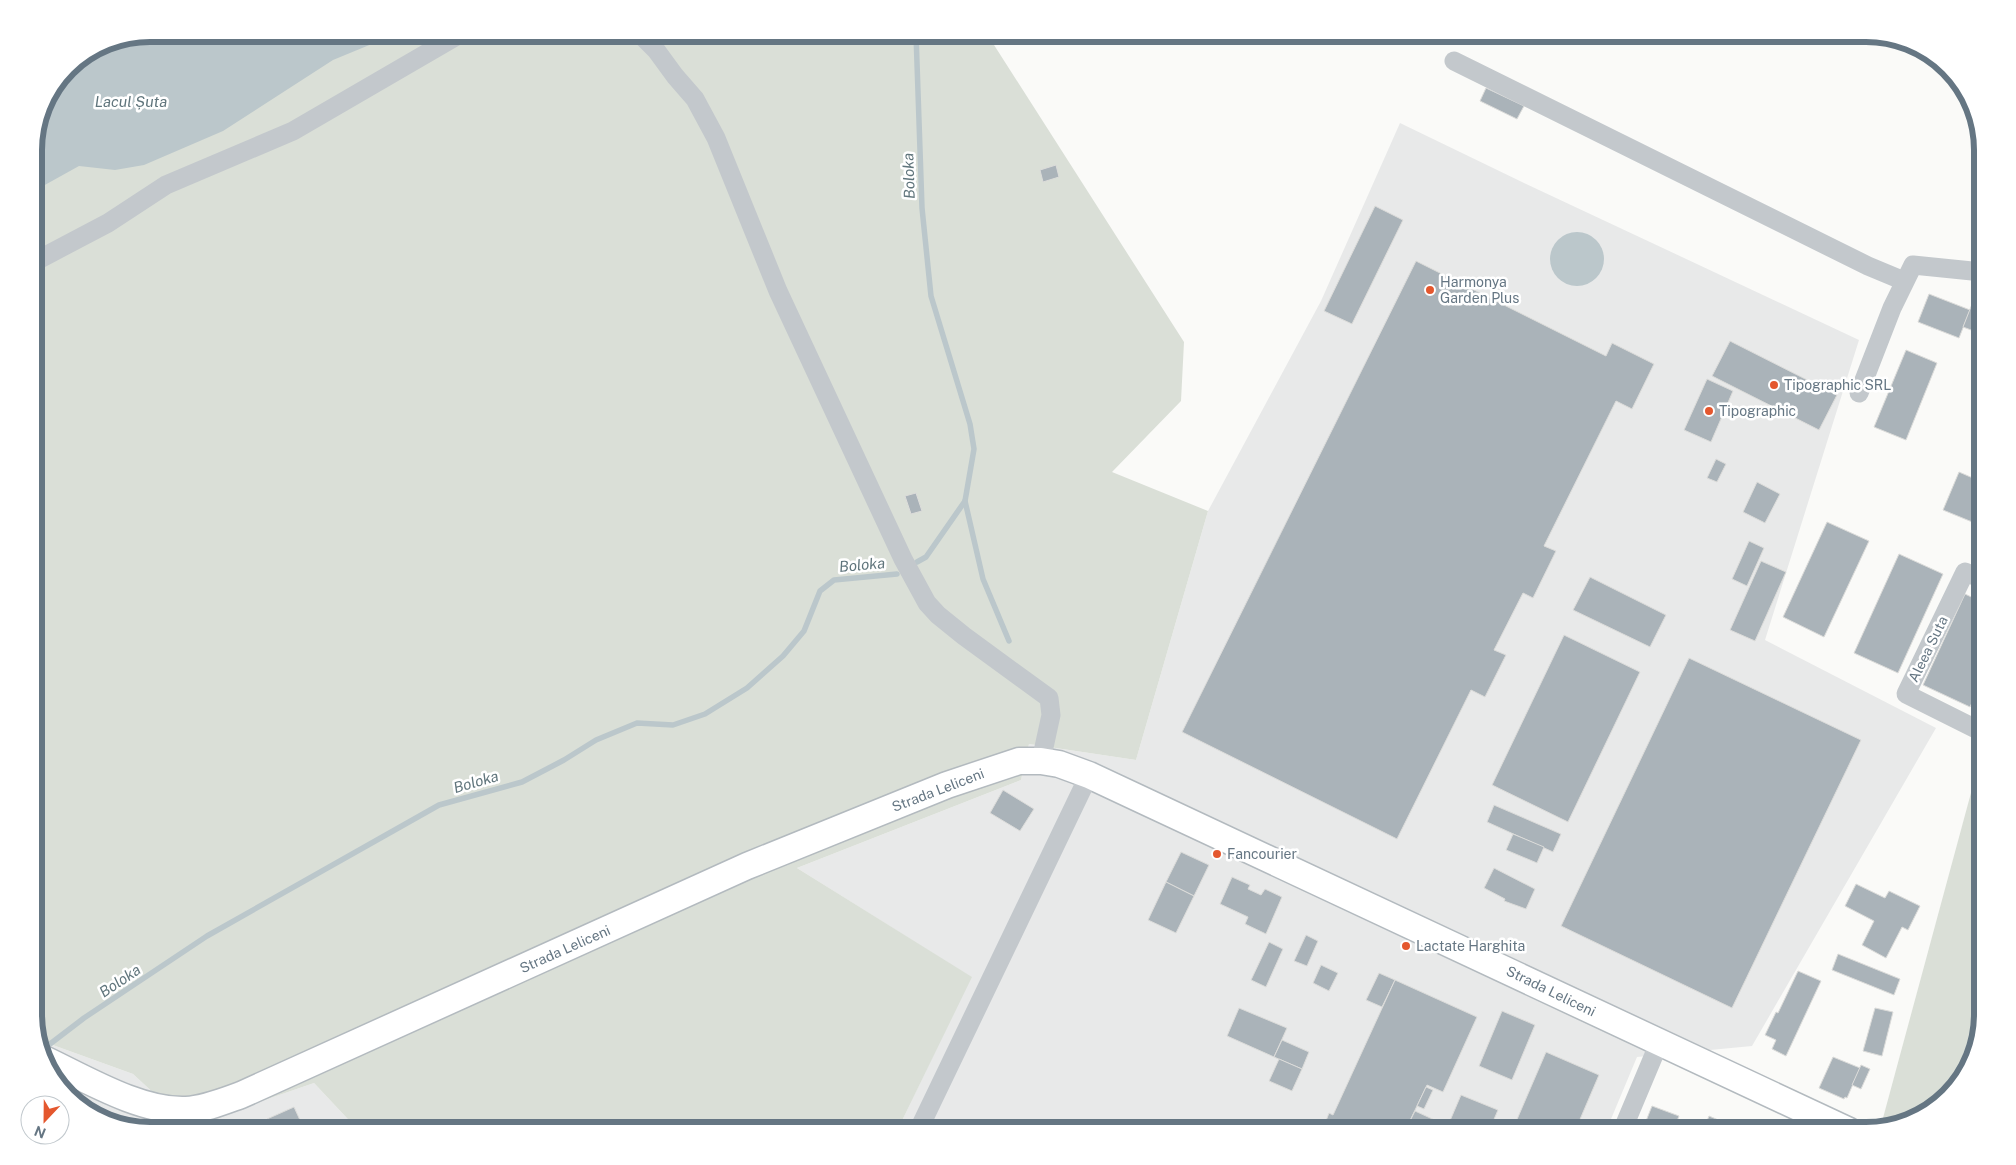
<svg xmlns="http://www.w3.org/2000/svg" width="2016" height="1165" viewBox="0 0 2016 1165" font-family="'Public Sans',sans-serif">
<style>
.built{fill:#e8e9e9}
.green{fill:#dadfd7}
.water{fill:#bbc7cb}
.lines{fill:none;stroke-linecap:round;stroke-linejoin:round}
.stream{stroke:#bbc7cb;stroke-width:5.5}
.building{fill:#aab3b9;stroke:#dcdcda}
.secondary-casing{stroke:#b3babf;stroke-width:29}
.minor{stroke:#c3c8cc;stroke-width:19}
.secondary{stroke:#fff;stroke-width:26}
.poi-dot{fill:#e4572e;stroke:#fff;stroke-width:2}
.labels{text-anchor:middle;stroke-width:5;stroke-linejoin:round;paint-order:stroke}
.poi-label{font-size:14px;fill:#657683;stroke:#fff;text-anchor:start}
.street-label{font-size:14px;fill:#657683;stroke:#fff}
.water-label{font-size:15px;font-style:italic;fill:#60757c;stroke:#fff}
.rim{fill:none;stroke:#657683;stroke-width:6}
</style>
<rect width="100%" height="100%" fill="#fafaf8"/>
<!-- built -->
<g class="built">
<path d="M 1400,123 L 1522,182 L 1859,340 L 1765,640 L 1936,728 L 1752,1046 L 1637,1057 L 1606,1131 L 897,1131 L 971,977 L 797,868 L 1021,780 L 1029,744 L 1136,760 L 1208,511 L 1321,301 Z"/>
<path d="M 50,1044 L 133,1074 L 187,1124 L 239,1109 L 314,1083 L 359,1131 L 150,1131 L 92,1116 L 50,1073 L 43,1053 Z"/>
</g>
<!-- green -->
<g class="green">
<path d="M 151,34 L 987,34 L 1184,342 L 1181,401 L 1112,472 L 1208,511 L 1136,760 L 1029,744 L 1021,780 L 797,868 L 972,977 L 897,1131 L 359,1131 L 314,1083 L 239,1109 L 187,1124 L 133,1074 L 50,1044 L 43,1053 L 34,1022 L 34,143 L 46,99 L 68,68 L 106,43 Z"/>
<path d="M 1978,767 L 1982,769 L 1982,1015 L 1967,1073 L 1924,1115 L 1896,1123 L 1883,1118 Z"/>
</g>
<!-- water -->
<g class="water">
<path d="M 151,34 L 396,34 L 333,60 L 223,131 L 144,165 L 115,170 L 79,166 L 34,191 L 34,143 L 46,99 L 68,68 L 106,43 Z"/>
<circle cx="1577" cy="259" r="27"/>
</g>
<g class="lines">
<!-- stream -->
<g class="stream">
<path d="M 916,34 L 922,208 L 931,296 L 970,424 L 974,449 L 965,501 L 926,557 L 917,562"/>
<path d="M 965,501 L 983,579 L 1009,641"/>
<path d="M 50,1044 L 84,1018 L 207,936 L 439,805 L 522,782 L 564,760 L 596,740 L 637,723 L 673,725 L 705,714 L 747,688 L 783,656 L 804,631 L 820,591 L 834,580 L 897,574"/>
</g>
</g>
<!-- building -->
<g class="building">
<path d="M 1486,88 L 1524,106 L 1517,119 L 1480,101 Z"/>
<path d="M 1056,165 L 1059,177 L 1043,182 L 1040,170 Z"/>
<path d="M 1375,206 L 1403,220 L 1352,324 L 1324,311 Z"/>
<path d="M 1416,261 L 1606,356 L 1612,343 L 1654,364 L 1632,409 L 1616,401 L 1544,546 L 1556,551 L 1533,598 L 1523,593 L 1494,650 L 1506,655 L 1485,697 L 1471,690 L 1397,839 L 1182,732 Z"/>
<path d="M 1929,294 L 1970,310 L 1959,338 L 1918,322 Z"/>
<path d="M 1974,299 L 1982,302 L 1982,334 L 1963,327 Z"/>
<path d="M 1730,341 L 1837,395 L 1819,430 L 1712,376 Z"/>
<path d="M 1906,350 L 1937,363 L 1906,440 L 1874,427 Z"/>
<path d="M 1707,379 L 1733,391 L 1711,442 L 1684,430 Z"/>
<path d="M 1716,459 L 1726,464 L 1717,482 L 1707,478 Z"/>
<path d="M 1959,472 L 1982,482 L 1982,526 L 1943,510 Z"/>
<path d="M 1757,482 L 1780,494 L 1765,523 L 1743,512 Z"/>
<path d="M 916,493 L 922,511 L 911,514 L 905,496 Z"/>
<path d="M 1827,522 L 1869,541 L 1824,637 L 1783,617 Z"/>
<path d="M 1749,541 L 1764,548 L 1747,586 L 1732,579 Z"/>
<path d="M 1899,554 L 1943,574 L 1898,673 L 1854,653 Z"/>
<path d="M 1761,561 L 1786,572 L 1755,641 L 1730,630 Z"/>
<path d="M 1590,577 L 1666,615 L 1650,647 L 1573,610 Z"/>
<path d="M 1965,594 L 1982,602 L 1982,680 L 1970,707 L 1923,685 Z"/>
<path d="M 1564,635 L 1640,672 L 1568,822 L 1492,785 Z"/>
<path d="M 1689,658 L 1861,740 L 1732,1008 L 1561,926 Z"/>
<path d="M 1003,790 L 1034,809 L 1020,831 L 990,813 Z"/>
<path d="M 1494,805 L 1561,834 L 1553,852 L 1487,822 Z"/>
<path d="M 1513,834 L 1544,847 L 1537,863 L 1506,850 Z"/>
<path d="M 1181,852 L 1209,865 L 1194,896 L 1166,882 Z"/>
<path d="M 1494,868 L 1535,889 L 1526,909 L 1504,901 L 1505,899 L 1484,888 Z"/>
<path d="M 1232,877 L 1250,885 L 1248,889 L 1261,895 L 1265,889 L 1282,897 L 1266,934 L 1245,924 L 1248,917 L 1220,904 Z"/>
<path d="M 1166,882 L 1194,896 L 1176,933 L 1148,920 Z"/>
<path d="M 1856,884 L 1885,898 L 1889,891 L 1920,906 L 1908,930 L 1902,927 L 1886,958 L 1862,945 L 1874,921 L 1845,906 Z"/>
<path d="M 1306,935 L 1318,941 L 1307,966 L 1294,961 Z"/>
<path d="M 1269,942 L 1283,949 L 1266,987 L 1251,980 Z"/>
<path d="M 1838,954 L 1900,979 L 1894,995 L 1832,970 Z"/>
<path d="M 1321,965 L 1338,973 L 1329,991 L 1313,983 Z"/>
<path d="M 1798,971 L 1821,981 L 1786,1056 L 1772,1049 L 1776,1040 L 1765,1035 L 1776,1012 L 1778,1013 Z"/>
<path d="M 1379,973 L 1395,980 L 1382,1007 L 1366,1000 Z"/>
<path d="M 1395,980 L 1477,1017 L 1443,1092 L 1427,1085 L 1405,1131 L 1322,1131 L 1329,1113 L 1333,1115 Z"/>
<path d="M 1239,1008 L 1287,1028 L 1274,1057 L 1227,1036 Z"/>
<path d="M 1875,1008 L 1893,1012 L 1882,1056 L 1863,1051 Z"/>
<path d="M 1502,1011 L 1535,1025 L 1512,1080 L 1479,1066 Z"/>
<path d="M 1282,1040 L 1309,1052 L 1302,1069 L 1274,1057 Z"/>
<path d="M 1546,1052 L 1599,1075 L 1575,1131 L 1512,1131 Z"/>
<path d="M 1833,1057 L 1860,1068 L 1847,1098 L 1845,1097 L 1844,1099 L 1819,1088 Z"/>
<path d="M 1279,1059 L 1302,1069 L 1292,1091 L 1269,1081 Z"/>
<path d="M 1861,1065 L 1870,1069 L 1861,1089 L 1852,1085 Z"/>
<path d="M 1426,1087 L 1433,1090 L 1424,1109 L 1417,1106 Z"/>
<path d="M 1461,1095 L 1498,1110 L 1489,1131 L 1446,1130 Z"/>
<path d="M 1652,1106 L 1679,1116 L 1673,1131 L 1642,1131 Z"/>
<path d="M 294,1107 L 305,1131 L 272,1131 L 267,1119 Z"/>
<path d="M 1415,1111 L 1439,1122 L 1435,1131 L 1405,1131 Z"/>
<path d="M 1709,1116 L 1744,1131 L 1703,1131 Z"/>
</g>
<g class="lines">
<!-- secondary casing -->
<g class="secondary-casing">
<path id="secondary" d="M 46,1060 C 86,1079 141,1112 186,1110 C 205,1109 224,1101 241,1095 L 747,866 L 947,785 L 1019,761 L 1041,761 L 1059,764 L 1089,775 L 1138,798 L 1849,1131"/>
</g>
<!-- minor -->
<g class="minor">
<path d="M 640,34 L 656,50 L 675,76 L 695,99 L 716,138 L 778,291 L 903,559 L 927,603 L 938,615 L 964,636 L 1049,698 L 1051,715 L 1041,761"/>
<path d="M 1454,61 L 1868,266 L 1904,281"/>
<path d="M 34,262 L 108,223 L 166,185 L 293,131 L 460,34"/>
<path d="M 1859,393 L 1892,308 L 1913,265 L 1982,272"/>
<path d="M 1982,579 L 1965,572 L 1906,694 L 1982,732"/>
<path d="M 163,1110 L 173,1131"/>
<path d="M 918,1131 L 1089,775"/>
<path d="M 1622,1131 L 1659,1043"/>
</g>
<!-- secondary -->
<use href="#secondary" class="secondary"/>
</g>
<!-- markers -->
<g class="poi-dot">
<circle cx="1430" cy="290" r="5"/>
<circle cx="1774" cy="385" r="5"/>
<circle cx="1709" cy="411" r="5"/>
<circle cx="1217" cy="854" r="5"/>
<circle cx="1406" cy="946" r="5"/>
</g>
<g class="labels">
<!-- poi labels -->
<g class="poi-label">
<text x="1440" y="287">Harmonya<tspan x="1440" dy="16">Garden Plus</tspan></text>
<text x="1784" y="390">Tipographic SRL</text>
<text x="1719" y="416">Tipographic</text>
<text x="1227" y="859">Fancourier</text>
<text x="1416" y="951">Lactate Harghita</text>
</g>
<!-- street labels -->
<g class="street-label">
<text transform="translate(1928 649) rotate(-64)" y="5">Aleea Suta</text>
<text transform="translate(938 790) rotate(-21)" y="5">Strada Leliceni</text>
<text transform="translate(565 949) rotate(-24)" y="5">Strada Leliceni</text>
<text transform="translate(1551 991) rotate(26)" y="5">Strada Leliceni</text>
</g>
<!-- water labels -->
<g class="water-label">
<text x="131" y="107">Lacul Șuta</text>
<text transform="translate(909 176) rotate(-92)" y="5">Boloka</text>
<text transform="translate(862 565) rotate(-5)" y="5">Boloka</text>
<text transform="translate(476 782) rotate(-16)" y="5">Boloka</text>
<text transform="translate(120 981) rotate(-34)" y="5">Boloka</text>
</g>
</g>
<!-- crop -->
<path d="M0 0H2016V1165H0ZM150 42H1866A108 108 0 0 1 1974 150V1014A108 108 0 0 1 1866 1122H150A108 108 0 0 1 42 1014V150A108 108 0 0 1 150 42Z" fill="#fff" fill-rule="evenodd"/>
<path class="rim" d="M150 42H1866A108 108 0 0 1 1974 150V1014A108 108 0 0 1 1866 1122H150A108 108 0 0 1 42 1014V150A108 108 0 0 1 150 42Z"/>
<!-- north arrow -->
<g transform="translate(45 1120) rotate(202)"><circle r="24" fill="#ffffff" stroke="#c1c8cd"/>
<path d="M0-4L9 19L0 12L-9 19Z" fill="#e4572e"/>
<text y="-8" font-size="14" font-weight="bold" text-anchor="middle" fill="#657683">N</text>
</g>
</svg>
